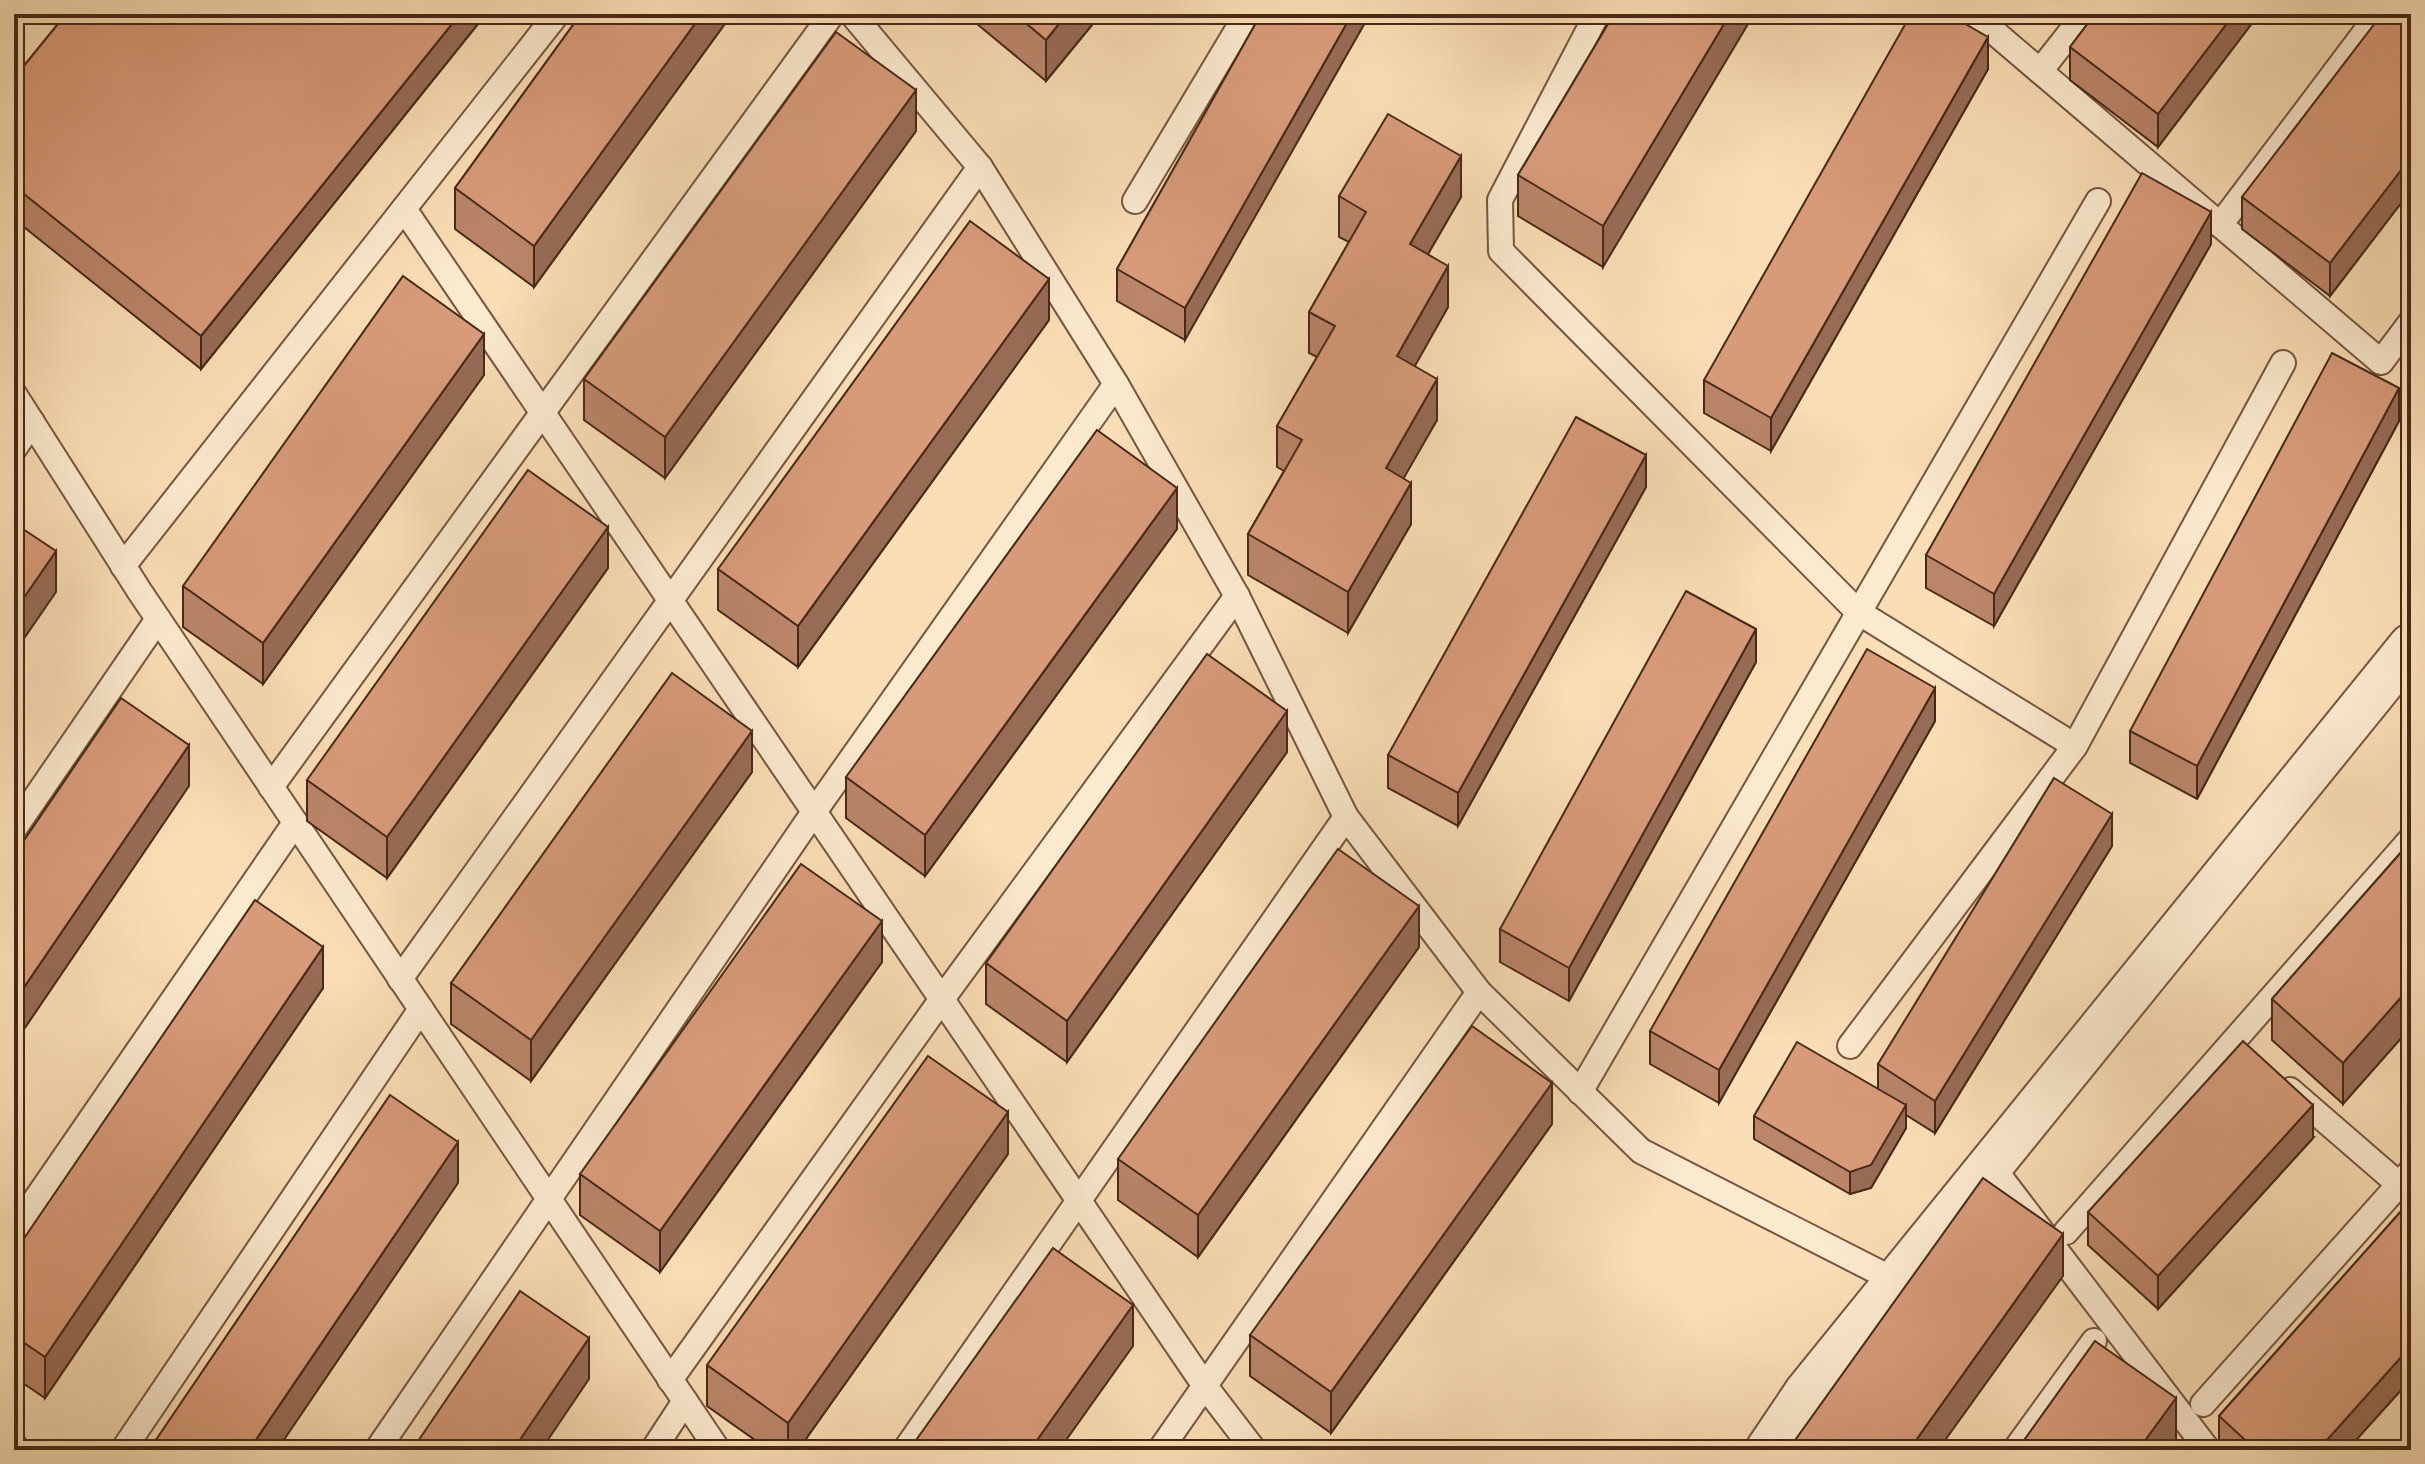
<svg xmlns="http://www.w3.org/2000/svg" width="2425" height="1464" viewBox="0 0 2425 1464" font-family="Cardo,serif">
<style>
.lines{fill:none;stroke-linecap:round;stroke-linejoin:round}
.service-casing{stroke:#74563f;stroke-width:28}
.tertiary-casing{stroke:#74563f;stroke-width:48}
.service{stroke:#fceacf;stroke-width:24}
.tertiary{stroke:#fceacf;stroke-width:44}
.wall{fill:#ba8569;stroke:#472918;stroke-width:2}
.shaded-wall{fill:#976c55;stroke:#472918;stroke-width:2}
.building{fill:#d89b7a;stroke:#472918;stroke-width:2}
</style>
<rect width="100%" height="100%" fill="#fadeb5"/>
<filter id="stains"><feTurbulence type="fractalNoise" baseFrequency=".0025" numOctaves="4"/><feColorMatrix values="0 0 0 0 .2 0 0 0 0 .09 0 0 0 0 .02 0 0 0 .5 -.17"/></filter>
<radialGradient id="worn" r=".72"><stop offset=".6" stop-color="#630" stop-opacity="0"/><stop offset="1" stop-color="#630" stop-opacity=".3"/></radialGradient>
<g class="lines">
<!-- service casing -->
<g class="service-casing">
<g id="service">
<path d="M 852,14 L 980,167 L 1116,384 L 1237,596 L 1346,817 L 1479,992 L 1641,1151 L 1896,1281"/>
<path d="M 1597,14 L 1500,200 L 1501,251 L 1858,612 L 2075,746 L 2283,363"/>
<path d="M 1973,14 L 2381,362 L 2411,322"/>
<path d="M 2040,71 L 2085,14"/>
<path d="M 1135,201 L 1247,14"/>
<path d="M 404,209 L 1205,1386 L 1254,1450"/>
<path d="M 2220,225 L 2379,14"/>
<path d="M 14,394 L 140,592 L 718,1450"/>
<path d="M 14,449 L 32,422"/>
<path d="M 123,566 L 557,14"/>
<path d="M 271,787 L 832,14"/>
<path d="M 14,829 L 158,619"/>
<path d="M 400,979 L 980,167"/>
<path d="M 1850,1046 L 2075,746"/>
<path d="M 2290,1090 L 2410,1194"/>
<path d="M 1580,1092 L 2098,201"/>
<path d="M 1991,1165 L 2208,1450"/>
<path d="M 14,1231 L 295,823"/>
<path d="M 2066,1232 L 2411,839"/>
<path d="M 670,1380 L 942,999 L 1237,596"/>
<path d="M 2203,1404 L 2411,1171"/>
<path d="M 14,1445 L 17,1450"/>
<path d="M 123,1450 L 421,1009"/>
<path d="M 377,1450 L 814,812 L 1116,384"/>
<path d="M 653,1450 L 685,1401"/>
<path d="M 905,1450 L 1346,817"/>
<path d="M 1160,1450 L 1479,992"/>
<path d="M 2015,1450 L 2094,1341"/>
</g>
</g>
<!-- tertiary casing -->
<g class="tertiary-casing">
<path id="tertiary" d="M 1768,1450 L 1807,1392 L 2411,646"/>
</g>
<!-- service -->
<use href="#service" class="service"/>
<!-- tertiary -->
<use href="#tertiary" class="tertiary"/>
</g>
<!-- wall -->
<g class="wall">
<path d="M 66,14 L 486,14 L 201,369 L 14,219 L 14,78 Z"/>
<path d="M 581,14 L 732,14 L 534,287 L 455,229 L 455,188 Z"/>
<path d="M 965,14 L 1101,14 L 1046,81 Z"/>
<path d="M 1261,14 L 1185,340 L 1117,301 L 1117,269 Z"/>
<path d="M 1614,14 L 1603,267 L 1518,216 L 1518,175 Z"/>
<path d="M 2095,14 L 2259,14 L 2158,147 L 2070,80 L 2070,47 Z"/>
<path d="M 2411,14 L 2411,190 L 2330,296 L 2242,229 L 2242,197 Z"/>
<path d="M 1988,69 L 1771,451 L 1704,413 L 1704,380 Z"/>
<path d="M 916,131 L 665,478 L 584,420 L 584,379 Z"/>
<path d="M 1339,196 L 1461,197 L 1428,254 L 1448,307 L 1414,366 L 1437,420 L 1403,478 L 1411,524 L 1348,633 L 1248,575 L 1248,534 L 1284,471 L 1277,467 L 1277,426 L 1317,357 L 1309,353 L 1309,312 L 1349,242 L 1339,237 Z"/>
<path d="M 2211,244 L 1994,626 L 1926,588 L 1926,555 Z"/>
<path d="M 1049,320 L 798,667 L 718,610 L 718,569 Z"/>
<path d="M 484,375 L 263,684 L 183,627 L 183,586 Z"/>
<path d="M 2399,421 L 2197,799 L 2130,763 L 2130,731 Z"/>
<path d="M 1646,487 L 1458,826 L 1388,788 L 1388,755 Z"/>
<path d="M 1177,529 L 925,876 L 846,818 L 846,777 Z"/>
<path d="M 608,568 L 387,878 L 307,821 L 307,780 Z"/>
<path d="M 1756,662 L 1569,1001 L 1500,962 L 1500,929 Z"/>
<path d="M 1935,721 L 1719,1103 L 1650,1064 L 1650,1031 Z"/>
<path d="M 1287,752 L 1067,1062 L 986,1004 L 986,963 Z"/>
<path d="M 752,772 L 531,1081 L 451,1024 L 451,983 Z"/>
<path d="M 2411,841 L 2343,1104 L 2272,1040 L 2272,999 Z"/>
<path d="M 2112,846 L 1935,1133 L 1906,1115 L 1906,1128 L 1871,1188 L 1850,1194 L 1754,1139 L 1754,1116 L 1878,1089 L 1878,1064 Z"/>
<path d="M 1419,947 L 1198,1257 L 1118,1200 L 1118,1159 Z"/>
<path d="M 882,962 L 660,1272 L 580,1215 L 580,1174 Z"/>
<path d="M 323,988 L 45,1398 L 14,1377 L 14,1253 Z"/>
<path d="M 1552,1124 L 1331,1433 L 1250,1376 L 1250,1335 Z"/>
<path d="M 2313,1138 L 2158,1309 L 2088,1245 L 2088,1212 Z"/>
<path d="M 1008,1154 L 798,1450 L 769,1450 L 707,1406 L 707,1365 Z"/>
<path d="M 2411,1200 L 2411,1379 L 2347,1450 L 2220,1450 L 2219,1449 L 2219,1416 Z"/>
</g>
<!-- shaded-wall -->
<g class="shaded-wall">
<path d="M 460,14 L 486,14 L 201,369 L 201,336 Z"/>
<path d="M 702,14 L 732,14 L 534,287 L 534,246 Z"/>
<path d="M 1067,14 L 1101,14 L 1046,81 L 1046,40 Z"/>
<path d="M 1352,14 L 1370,14 L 1185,340 L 1185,308 Z"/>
<path d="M 1730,14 L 1754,14 L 1603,267 L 1603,226 Z"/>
<path d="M 2234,14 L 2259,14 L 2158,147 L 2158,114 Z"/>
<path d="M 1988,37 L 1988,69 L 1771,451 L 1771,418 Z"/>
<path d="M 916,90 L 916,131 L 665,478 L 665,437 Z"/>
<path d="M 1461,156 L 1461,197 L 1410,285 L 1410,244 Z"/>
<path d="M 2411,157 L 2411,190 L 2330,296 L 2330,263 Z"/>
<path d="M 2211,212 L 2211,244 L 1994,626 L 1994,594 Z"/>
<path d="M 1448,266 L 1448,307 L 1397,398 L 1397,356 Z"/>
<path d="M 1049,279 L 1049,320 L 798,667 L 798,626 Z"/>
<path d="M 484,334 L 484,375 L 263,684 L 263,643 Z"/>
<path d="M 1437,379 L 1437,420 L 1386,509 L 1386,468 Z"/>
<path d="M 2399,388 L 2399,421 L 2197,799 L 2197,766 Z"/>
<path d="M 1646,455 L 1646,487 L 1458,826 L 1458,793 Z"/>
<path d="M 1411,483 L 1411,524 L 1348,633 L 1348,592 Z"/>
<path d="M 1177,488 L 1177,529 L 925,876 L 925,835 Z"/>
<path d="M 608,527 L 608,568 L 387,878 L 387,837 Z"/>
<path d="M 56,551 L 56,592 L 14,653 L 14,612 Z"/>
<path d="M 1756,629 L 1756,662 L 1569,1001 L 1569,968 Z"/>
<path d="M 1935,688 L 1935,721 L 1719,1103 L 1719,1070 Z"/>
<path d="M 1287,711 L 1287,752 L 1067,1062 L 1067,1021 Z"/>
<path d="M 752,731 L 752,772 L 531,1081 L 531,1040 Z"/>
<path d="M 189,745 L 189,786 L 14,1044 L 14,1002 Z"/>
<path d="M 2112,814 L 2112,846 L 1935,1133 L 1935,1101 Z"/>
<path d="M 1419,906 L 1419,947 L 1198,1257 L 1198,1215 Z"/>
<path d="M 882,921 L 882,962 L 660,1272 L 660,1231 Z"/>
<path d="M 323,947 L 323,988 L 45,1398 L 45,1357 Z"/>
<path d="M 2411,986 L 2411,1027 L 2343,1104 L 2343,1063 Z"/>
<path d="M 1552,1083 L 1552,1124 L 1331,1433 L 1331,1392 Z"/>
<path d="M 1906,1105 L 1906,1128 L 1871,1188 L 1850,1194 L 1850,1172 Z"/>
<path d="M 2313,1105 L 2313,1138 L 2158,1309 L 2158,1276 Z"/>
<path d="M 1008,1112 L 1008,1154 L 798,1450 L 788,1450 L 788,1423 Z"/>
<path d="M 458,1142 L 458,1183 L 277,1450 L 249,1450 Z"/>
<path d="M 2063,1234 L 2063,1276 L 1938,1450 L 1909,1450 Z"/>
<path d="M 1133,1305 L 1133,1346 L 1059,1450 L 1030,1450 Z"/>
<path d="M 589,1338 L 589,1379 L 541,1450 L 513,1450 Z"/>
<path d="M 2411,1346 L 2411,1379 L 2347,1450 L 2318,1450 Z"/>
<path d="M 2176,1398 L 2176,1439 L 2168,1450 L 2138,1450 Z"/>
</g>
<!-- building -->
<g class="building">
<path d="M 66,14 L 460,14 L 201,336 L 14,186 L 14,78 Z"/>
<path d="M 581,14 L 702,14 L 534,246 L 455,188 Z"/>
<path d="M 1015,14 L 1067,14 L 1046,40 Z"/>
<path d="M 1261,14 L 1352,14 L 1185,308 L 1117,269 Z"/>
<path d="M 1614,14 L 1730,14 L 1603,226 L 1518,175 Z"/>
<path d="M 1911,14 L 1948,14 L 1988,37 L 1771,418 L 1704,380 Z"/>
<path d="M 2095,14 L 2234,14 L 2158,114 L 2070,47 Z"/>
<path d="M 2382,14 L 2411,14 L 2411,157 L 2330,263 L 2242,197 Z"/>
<path d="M 836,32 L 916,90 L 665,437 L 584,379 Z"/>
<path d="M 1388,114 L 1461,156 L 1410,244 L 1448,266 L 1397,356 L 1437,379 L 1386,468 L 1411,483 L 1348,592 L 1248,534 L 1302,440 L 1277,426 L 1335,326 L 1309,312 L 1366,212 L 1339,196 Z"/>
<path d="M 2142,173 L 2211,212 L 1994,594 L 1926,555 Z"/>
<path d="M 970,221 L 1049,279 L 798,626 L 718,569 Z"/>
<path d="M 403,276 L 484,334 L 263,643 L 183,586 Z"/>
<path d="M 2332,353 L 2399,388 L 2197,766 L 2130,731 Z"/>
<path d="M 1576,417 L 1646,455 L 1458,793 L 1388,755 Z"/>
<path d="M 1097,430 L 1177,488 L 925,835 L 846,777 Z"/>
<path d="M 528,470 L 608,527 L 387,837 L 307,780 Z"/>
<path d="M 14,523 L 56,551 L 14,612 Z"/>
<path d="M 1686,591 L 1756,629 L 1569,968 L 1500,929 Z"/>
<path d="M 1867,649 L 1935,688 L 1719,1070 L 1650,1031 Z"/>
<path d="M 1207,654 L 1287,711 L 1067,1021 L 986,963 Z"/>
<path d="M 672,673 L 752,731 L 531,1040 L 451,983 Z"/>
<path d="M 121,698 L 189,745 L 14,1002 L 14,855 Z"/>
<path d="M 2054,778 L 2112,814 L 1935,1101 L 1878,1064 Z"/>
<path d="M 2411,841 L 2411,986 L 2343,1063 L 2272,999 Z"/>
<path d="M 1338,849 L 1419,906 L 1198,1215 L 1118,1159 Z"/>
<path d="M 801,864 L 882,921 L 660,1231 L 580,1174 Z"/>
<path d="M 255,900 L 323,947 L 45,1357 L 14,1336 L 14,1253 Z"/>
<path d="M 1472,1026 L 1552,1083 L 1331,1392 L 1250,1335 Z"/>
<path d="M 2243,1041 L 2313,1105 L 2158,1276 L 2088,1212 Z"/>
<path d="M 1797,1042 L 1906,1105 L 1871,1165 L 1850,1172 L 1754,1116 Z"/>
<path d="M 928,1056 L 1008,1112 L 788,1423 L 707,1365 Z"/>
<path d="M 390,1095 L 458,1142 L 249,1450 L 149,1450 Z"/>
<path d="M 1983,1178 L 2063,1234 L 1909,1450 L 1788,1450 Z"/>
<path d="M 2411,1200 L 2411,1346 L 2318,1450 L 2256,1450 L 2219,1416 Z"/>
<path d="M 1053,1248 L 1133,1305 L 1030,1450 L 909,1450 Z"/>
<path d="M 520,1291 L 589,1338 L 513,1450 L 412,1450 Z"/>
<path d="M 2095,1341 L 2176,1398 L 2138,1450 L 2017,1450 Z"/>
</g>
<!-- margin -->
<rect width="2425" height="1464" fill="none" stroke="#fadeb5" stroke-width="48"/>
<rect x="16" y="16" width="2393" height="1432" fill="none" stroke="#472918" stroke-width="4"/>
<rect x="24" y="24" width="2377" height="1416" fill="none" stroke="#472918" stroke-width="2"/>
<rect width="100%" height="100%" filter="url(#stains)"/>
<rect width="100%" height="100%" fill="url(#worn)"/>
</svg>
